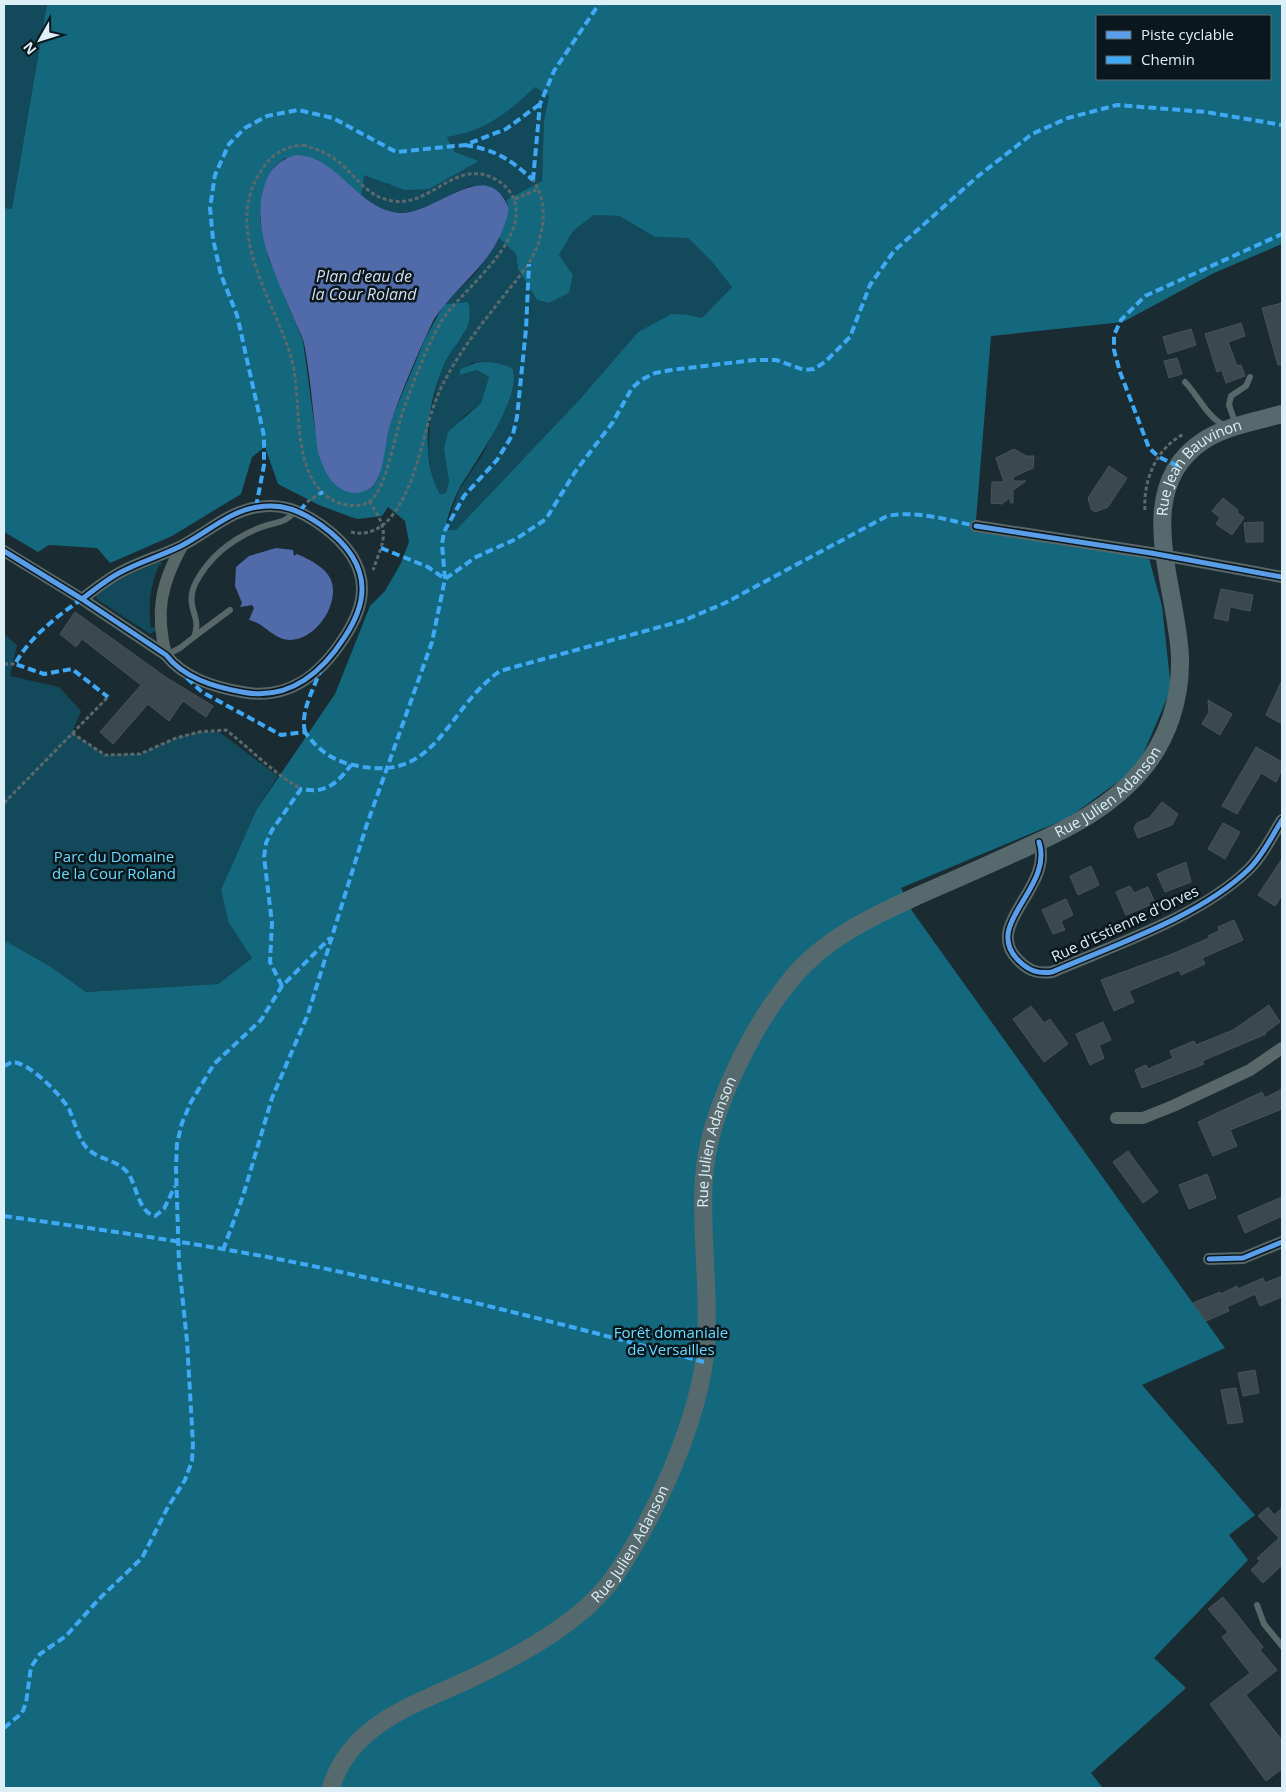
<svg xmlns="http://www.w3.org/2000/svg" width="1286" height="1792" viewBox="0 0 1286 1792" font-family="'Open Sans',sans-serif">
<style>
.green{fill:#134a5b}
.forest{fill:#14687e;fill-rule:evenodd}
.water{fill:#516baa}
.building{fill:#3b484f;stroke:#48545a}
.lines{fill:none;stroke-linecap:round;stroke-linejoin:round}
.path{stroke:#5b696c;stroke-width:3;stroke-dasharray:4 2.5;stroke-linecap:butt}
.lane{stroke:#586869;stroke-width:6}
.street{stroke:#586869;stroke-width:12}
.secondary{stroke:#566a6d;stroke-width:18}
.quiet{stroke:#3fa9f5;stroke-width:4;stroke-dasharray:8 4;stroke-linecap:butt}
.cycleway-casing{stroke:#0a171c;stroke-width:8}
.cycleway{stroke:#5a9eea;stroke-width:5}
.labels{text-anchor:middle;stroke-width:5;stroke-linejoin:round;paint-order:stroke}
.street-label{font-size:15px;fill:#ddeff6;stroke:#0a171c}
.park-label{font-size:15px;fill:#6adafe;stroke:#0a171c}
.water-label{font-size:16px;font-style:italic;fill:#d5def1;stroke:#0a171c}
</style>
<rect width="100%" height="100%" fill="#1a2c32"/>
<!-- green -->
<g class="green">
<path d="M 4,4 L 47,4 L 12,209 L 4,208 Z"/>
<path d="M 535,86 L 549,96 L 544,120 L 542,181 L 506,200 L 501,194 L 470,186 C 429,205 405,229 361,197 L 363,174 L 377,178 L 390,185 L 429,188 L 479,161 L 455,152 L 447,136 C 486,130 507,113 535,86 Z"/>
<path d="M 594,215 L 619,216 L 655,237 L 688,238 L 712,262 L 732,287 L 702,318 L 689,315 L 638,332 L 581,398 L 456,530 L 445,530 L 459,490 L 483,454 L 513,388 L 473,362 L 461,370 L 460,375 L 477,370 L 489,377 L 481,403 L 464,416 L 444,450 L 449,481 L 446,493 L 440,494 L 433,483 L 428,452 L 431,411 L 442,367 L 452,347 L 464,335 L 468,302 L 444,304 L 476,273 L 499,238 L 516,254 L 518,269 L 537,300 L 549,303 L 569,293 L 573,275 L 559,255 L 573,231 Z"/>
<path d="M 160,562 L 163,564 L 159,565 C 150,586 148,605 151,628 L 156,627 L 157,630 L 150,634 L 98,600 L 96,596 L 116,580 Z"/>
<path d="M 4,634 L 17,645 L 10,676 L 59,687 L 81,711 L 72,733 L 105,755 L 140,754 L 176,738 L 199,732 L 219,732 L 278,776 L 257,809 L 229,923 L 253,957 L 218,984 L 86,992 L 51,967 L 4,940 Z"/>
</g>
<!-- forest -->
<path class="forest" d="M 47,4 L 1282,4 L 1282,244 L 1214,273 L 1123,322 L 991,336 L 975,532 L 1147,551 L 1162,606 L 1171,689 L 1137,768 L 1068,818 L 901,888 L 912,911 L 1225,1348 L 1142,1385 L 1255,1515 L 1229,1535 L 1248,1560 L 1154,1658 L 1186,1688 L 1091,1773 L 1103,1788 L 4,1788 L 4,940 L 51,967 L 86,992 L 218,984 L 252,958 L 229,923 L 221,890 L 257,809 L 335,694 L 370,606 L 385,591 L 401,563 L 409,542 L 405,521 L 388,507 L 382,516 L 358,519 L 351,517 L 319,505 L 278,484 L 265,447 L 252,457 L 241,494 L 172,536 L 110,563 L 97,548 L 49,545 L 38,552 L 4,532 L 4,208 L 12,209 ZM 1097,16 L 1270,16 L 1270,79 L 1097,79 ZM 535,87 L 549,96 L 544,120 L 542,181 L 506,200 L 509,209 L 499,238 L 516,254 L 518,269 L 537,300 L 549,303 L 569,293 L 573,275 L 559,255 L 573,231 L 594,215 L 619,216 L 655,237 L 688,238 L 712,262 L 732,287 L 702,318 L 689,315 L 672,314 L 638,332 L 581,398 L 456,530 L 445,530 C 447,517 453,501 459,489 C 473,464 524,396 512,368 C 494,361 477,359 460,370 L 460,375 L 477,370 L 489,377 L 481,403 L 448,432 L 444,450 L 449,481 L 446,493 L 440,494 C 419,459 428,403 443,367 C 453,341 476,332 468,302 L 444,304 L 425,339 L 390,423 L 378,478 L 373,487 L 361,492 L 315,430 L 303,341 L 269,259 L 260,219 L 263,190 L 275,166 L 285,158 L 331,170 L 361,197 L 364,175 L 405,190 L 429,189 L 479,161 L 455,152 L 447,137 C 487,130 507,113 535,87 Z"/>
<!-- water -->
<g class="water">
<path d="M 296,155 C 339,156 356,209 400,213 C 436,215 488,153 509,209 C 497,263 462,278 434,319 C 418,353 403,387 391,422 C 384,442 386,467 374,485 C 371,489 363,492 357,493 C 334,493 324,472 318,452 C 313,416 311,379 304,343 C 302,335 297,327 294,319 C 277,277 248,226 266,181 C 272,167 281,159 296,155 Z"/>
<path d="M 276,548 L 293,550 L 294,556 L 297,554 C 310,560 328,568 332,583 C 338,607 315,640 290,640 C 274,640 264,623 249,620 L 254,608 L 252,605 L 240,607 L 242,603 L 235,586 L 236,567 L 249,556 Z"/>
</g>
<!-- building -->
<g class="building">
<path d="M 1282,303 L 1282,365 L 1278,365 L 1262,308 Z"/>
<path d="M 1241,323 L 1245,336 L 1228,342 L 1237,366 L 1241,365 L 1245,376 L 1226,383 L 1222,370 L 1217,372 L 1205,334 Z"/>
<path d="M 1191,329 L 1196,345 L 1168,354 L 1163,337 Z"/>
<path d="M 1177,358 L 1182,374 L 1169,378 L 1164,361 Z"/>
<path d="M 1014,449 L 1026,456 L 1034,456 L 1033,468 L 1013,477 L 1013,481 L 1026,481 L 1013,490 L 1013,503 L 1011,503 L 1009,498 L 1002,504 L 991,503 L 992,482 L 1004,482 L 996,458 Z"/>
<path d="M 1109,466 L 1127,478 L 1108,507 L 1095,512 L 1091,509 L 1088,498 Z"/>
<path d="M 1223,498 L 1238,510 L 1237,512 L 1244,518 L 1232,535 L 1216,524 L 1220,518 L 1212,511 Z"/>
<path d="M 1263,522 L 1263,542 L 1246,542 L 1244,523 Z"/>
<path d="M 1221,589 L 1253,595 L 1250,611 L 1230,607 L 1228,621 L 1214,618 Z"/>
<path d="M 75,612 L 167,678 L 213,706 L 206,717 L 183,701 L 169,721 L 148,704 L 113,744 L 100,732 L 141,685 L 82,639 L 76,647 L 60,634 Z"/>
<path d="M 1282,680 L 1282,724 L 1266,715 Z"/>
<path d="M 1208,700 L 1232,714 L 1220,735 L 1202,724 L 1209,712 Z"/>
<path d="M 1256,747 L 1282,762 L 1282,770 L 1276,782 L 1261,773 L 1237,814 L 1222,806 Z"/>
<path d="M 1162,802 L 1178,814 L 1172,825 L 1138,838 L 1134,828 L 1137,823 L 1149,818 Z"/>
<path d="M 1223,823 L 1240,832 L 1225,859 L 1208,849 Z"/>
<path d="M 1282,859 L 1282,895 L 1275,906 L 1258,895 Z"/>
<path d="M 1186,862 L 1191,882 L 1165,892 L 1157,874 Z"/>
<path d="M 1091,866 L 1099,885 L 1078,895 L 1070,876 Z"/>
<path d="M 1130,886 L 1134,893 L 1148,887 L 1155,903 L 1126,915 L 1116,892 Z"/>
<path d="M 1066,899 L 1073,915 L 1061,921 L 1065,930 L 1053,934 L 1042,910 Z"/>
<path d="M 1234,920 L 1243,940 L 1202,958 L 1205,964 L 1181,975 L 1179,970 L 1129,991 L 1134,1002 L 1114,1011 L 1101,980 L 1170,955 L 1209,938 L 1208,936 L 1219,931 L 1218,927 Z"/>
<path d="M 1269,1005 L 1280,1022 L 1265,1033 L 1266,1034 L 1202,1061 L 1204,1064 L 1142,1088 L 1135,1070 L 1146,1065 L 1148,1069 L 1173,1058 L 1170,1051 L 1194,1041 L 1196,1045 L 1233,1030 Z"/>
<path d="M 1031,1006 L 1044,1023 L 1050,1019 L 1068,1044 L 1044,1062 L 1013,1019 Z"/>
<path d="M 1103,1022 L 1111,1040 L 1099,1045 L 1104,1058 L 1090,1065 L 1076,1034 Z"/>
<path d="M 1282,1089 L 1282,1109 L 1230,1130 L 1237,1146 L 1213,1156 L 1198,1122 L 1262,1092 L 1265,1098 Z"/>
<path d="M 1128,1151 L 1158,1192 L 1143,1203 L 1113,1162 Z"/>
<path d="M 1207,1174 L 1216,1198 L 1189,1209 L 1179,1185 Z"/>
<path d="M 1282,1197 L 1282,1216 L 1245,1233 L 1238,1216 Z"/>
<path d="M 1282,1276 L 1282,1297 L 1260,1306 L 1255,1294 L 1227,1307 L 1229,1311 L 1206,1321 L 1193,1303 L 1220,1292 L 1221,1294 L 1237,1286 L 1238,1289 L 1263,1278 L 1265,1283 Z"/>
<path d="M 1255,1370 L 1259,1393 L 1243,1396 L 1238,1373 Z"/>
<path d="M 1236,1388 L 1243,1422 L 1228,1424 L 1221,1390 Z"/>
<path d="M 1268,1507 L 1274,1515 L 1282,1508 L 1282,1565 L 1263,1583 L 1251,1570 L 1260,1561 L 1257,1558 L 1279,1538 L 1258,1516 Z"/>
<path d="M 1223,1597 L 1263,1647 L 1260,1650 L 1277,1670 L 1246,1695 L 1282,1740 L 1282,1769 L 1266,1781 L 1210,1704 L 1250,1673 L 1222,1637 L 1228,1632 L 1208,1609 Z"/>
</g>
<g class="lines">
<!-- path -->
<g class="path">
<path d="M 303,145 C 313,148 323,151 332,157 C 354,171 364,197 393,201 C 427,206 448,170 480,174 C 491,175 504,183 510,192 C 537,232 469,285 448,312 C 441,321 435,333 430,343 C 420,365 411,388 403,411 C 395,433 387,489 369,502 C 361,507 348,506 339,503 C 287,482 304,400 291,357 C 274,299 222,230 261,171 C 271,154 284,147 303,145 Z"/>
<path d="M 515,199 L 539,189"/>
<path d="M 369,501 C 390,532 385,537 373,570"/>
<path d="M 307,502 L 319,494"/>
<path d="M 1145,510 C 1143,481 1156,448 1184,434"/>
<path d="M 351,532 C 367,536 381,529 391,517 C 421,479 421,429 442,386 C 457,355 480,326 502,298 C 516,280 532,264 539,241 C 545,220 546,199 533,180"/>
<path d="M 4,664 L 15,664"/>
<path d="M 72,733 L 105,755 L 140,754 L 176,738 L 199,732 L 226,730 C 252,750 273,773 301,789"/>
<path d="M 4,803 L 108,697"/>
</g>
<!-- lane -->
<g class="lane">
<path d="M 1185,382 C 1197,394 1210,422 1227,426"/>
<path d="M 1236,425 L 1229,405 L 1231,396 L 1246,386 L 1250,377"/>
<path d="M 195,636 L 230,610"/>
<path d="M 166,655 L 180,648 L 194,637 C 203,615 183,608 196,582 C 210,556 232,539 259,528 C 273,522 287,524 295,510"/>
<path d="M 1257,1605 L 1264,1624 L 1282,1646"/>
</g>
<!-- street -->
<g class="street">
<path d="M 976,526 L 1151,553 L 1282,577"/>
<path d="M 4,551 L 82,599 L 166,655 C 184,678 214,687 242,692 C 288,701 320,675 344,638 C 354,623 362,607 362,589 C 362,561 342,540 321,525 C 301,511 283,503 258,507 C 229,511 207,533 181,546 C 161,556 139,562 119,573 C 106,580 94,590 82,599"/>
<path d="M 166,655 C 155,612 161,584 182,546"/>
<path d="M 1039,842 C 1054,888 982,924 1018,960 C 1029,971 1038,974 1052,972 C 1114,945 1199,917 1248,870 C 1262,857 1272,836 1282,820"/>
<path d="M 1116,1118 L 1143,1118 L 1173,1106 L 1250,1070 L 1282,1048"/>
<path d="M 1209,1259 L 1243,1258 L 1282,1242"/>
</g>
<!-- secondary -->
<path class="secondary" id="s1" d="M 331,1788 C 350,1723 417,1704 472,1678 C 520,1655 583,1621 614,1577 C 655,1518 701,1416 706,1345 C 710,1290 700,1234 704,1178 C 708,1113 752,1026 793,977 C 826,938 871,917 917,896 C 954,880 991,864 1027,847 C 1070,828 1112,806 1142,770 C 1168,739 1181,698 1180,658 C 1178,588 1129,490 1203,441 C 1225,426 1257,421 1282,414"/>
<!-- quiet -->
<g class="quiet">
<path d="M 465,145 C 496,150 510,159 533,180"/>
<path d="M 533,180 L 540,104 L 554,71 L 599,4"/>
<path d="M 1178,466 L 1159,457 L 1149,448 L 1120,372 L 1114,350 L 1114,335 L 1121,320 L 1145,296 L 1282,234"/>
<path d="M 319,494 L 323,492"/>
<path d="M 256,507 L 264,465 L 264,436 L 237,315 L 221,275 L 213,239 L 210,208 L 215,175 L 229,144 L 245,128 L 267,116 L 298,110 L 333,118 L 396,152 L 465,145 L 506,129 L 540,104"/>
<path d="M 300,511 L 307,502"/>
<path d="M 381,548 L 428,567 L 445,579 L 476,557 L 516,539 L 546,519 L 575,472 L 613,422 L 632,388 L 641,380 L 655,373 L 671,370 L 754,360 L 776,360 L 804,370 L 814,369 L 825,362 L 850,337 L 870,285 L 894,251 L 977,177 L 1032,134 L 1068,118 L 1117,105 L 1206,112 L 1282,125"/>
<path d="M 82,599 C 57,616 30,637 15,664 L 44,674 L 72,669 L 108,697"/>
<path d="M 187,678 L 202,692 L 281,735 L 305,732 C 318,751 335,762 358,766 C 438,782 445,710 500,671 L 685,620 L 725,603 L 887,516 C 917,510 947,520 976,526"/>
<path d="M 305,732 C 300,712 313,691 320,671"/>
<path d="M 282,986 L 270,962 L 272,923 L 264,857 L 266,843 L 272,830 L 301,789 C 325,794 337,784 351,765"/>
<path d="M 4,1066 L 12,1062 C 29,1062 60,1094 69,1109 C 75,1122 77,1136 86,1147 C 97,1160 117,1159 128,1173 C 137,1186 138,1212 155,1216 L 164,1209 L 175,1186"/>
<path d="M 4,1216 C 104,1230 204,1244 303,1264 C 438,1292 571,1326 704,1362"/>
<path d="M 223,1250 L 243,1196 L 272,1098 L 308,1014 L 366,827 L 432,642 L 445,579 L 442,544 L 444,532 L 464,496 L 497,460 L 513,434 L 517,417 L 526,329 L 529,264"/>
<path d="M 4,1728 L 22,1713 L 26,1703 L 31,1667 L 40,1654 L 66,1636 L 99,1599 L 142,1558 L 168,1507 L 185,1480 L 192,1461 L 193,1444 L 187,1341 L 179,1264 L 176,1168 L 177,1144 L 182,1123 L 191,1102 L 214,1064 L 261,1020 L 282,986 L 330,938"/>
</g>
<!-- cycleway casing -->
<g class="cycleway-casing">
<g id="cycleway">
<path d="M 976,526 L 1151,553 L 1282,577"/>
<path d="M 4,551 L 82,599 L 166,655 C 184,678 214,687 242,692 C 288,701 320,675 344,638 C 354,623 362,607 362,589 C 362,561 342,540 321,525 C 301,511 283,503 258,507 C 229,511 207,533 181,546 C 161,556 139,562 119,573 C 106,580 94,590 82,599"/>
<path d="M 1039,842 C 1054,888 982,924 1018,960 C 1029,971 1038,974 1052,972 C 1114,945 1199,917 1248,870 C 1262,857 1272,836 1282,820"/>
<path d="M 1209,1259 L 1243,1258 L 1282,1242"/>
</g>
</g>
<!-- cycleway -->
<use href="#cycleway" class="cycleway"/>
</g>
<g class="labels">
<!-- street labels -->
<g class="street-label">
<text dy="5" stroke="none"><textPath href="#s1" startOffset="1742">Rue Jean Bauvinon</textPath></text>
<text dy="5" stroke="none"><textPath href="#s1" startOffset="1372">Rue Julien Adanson</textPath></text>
<text transform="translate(1125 924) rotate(-25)" y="5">Rue d'Estienne d'Orves</text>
<text dy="5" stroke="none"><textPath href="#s1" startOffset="818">Rue Julien Adanson</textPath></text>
<text dy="5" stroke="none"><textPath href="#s1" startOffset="398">Rue Julien Adanson</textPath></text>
</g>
<!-- park labels -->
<g class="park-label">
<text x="114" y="862">Parc du Domaine<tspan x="114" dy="17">de la Cour Roland</tspan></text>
<text x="671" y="1338">Forêt domaniale<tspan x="671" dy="17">de Versailles</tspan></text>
</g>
<!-- water labels -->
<g class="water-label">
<text x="364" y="282">Plan d'eau de<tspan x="364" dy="18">la Cour Roland</tspan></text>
</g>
</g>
<!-- border -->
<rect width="1286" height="1792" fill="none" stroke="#ddeff6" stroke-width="10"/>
<!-- legend -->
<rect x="1096" y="15" width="175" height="65" fill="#0a171c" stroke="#5e6d73"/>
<rect x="1106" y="31" width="25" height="8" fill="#5a9eea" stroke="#5e6d73"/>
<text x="1141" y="40" font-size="15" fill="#ddeff6">Piste cyclable</text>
<rect x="1106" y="56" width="25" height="8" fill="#3fa9f5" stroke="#5e6d73"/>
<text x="1141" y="65" font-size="15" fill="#ddeff6">Chemin</text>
<!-- north arrow -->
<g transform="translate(40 40) rotate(231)" stroke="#0a171c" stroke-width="4" paint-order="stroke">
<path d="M0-4L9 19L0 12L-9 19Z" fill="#ddeff6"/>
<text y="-8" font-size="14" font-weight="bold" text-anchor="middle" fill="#ddeff6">N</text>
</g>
</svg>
